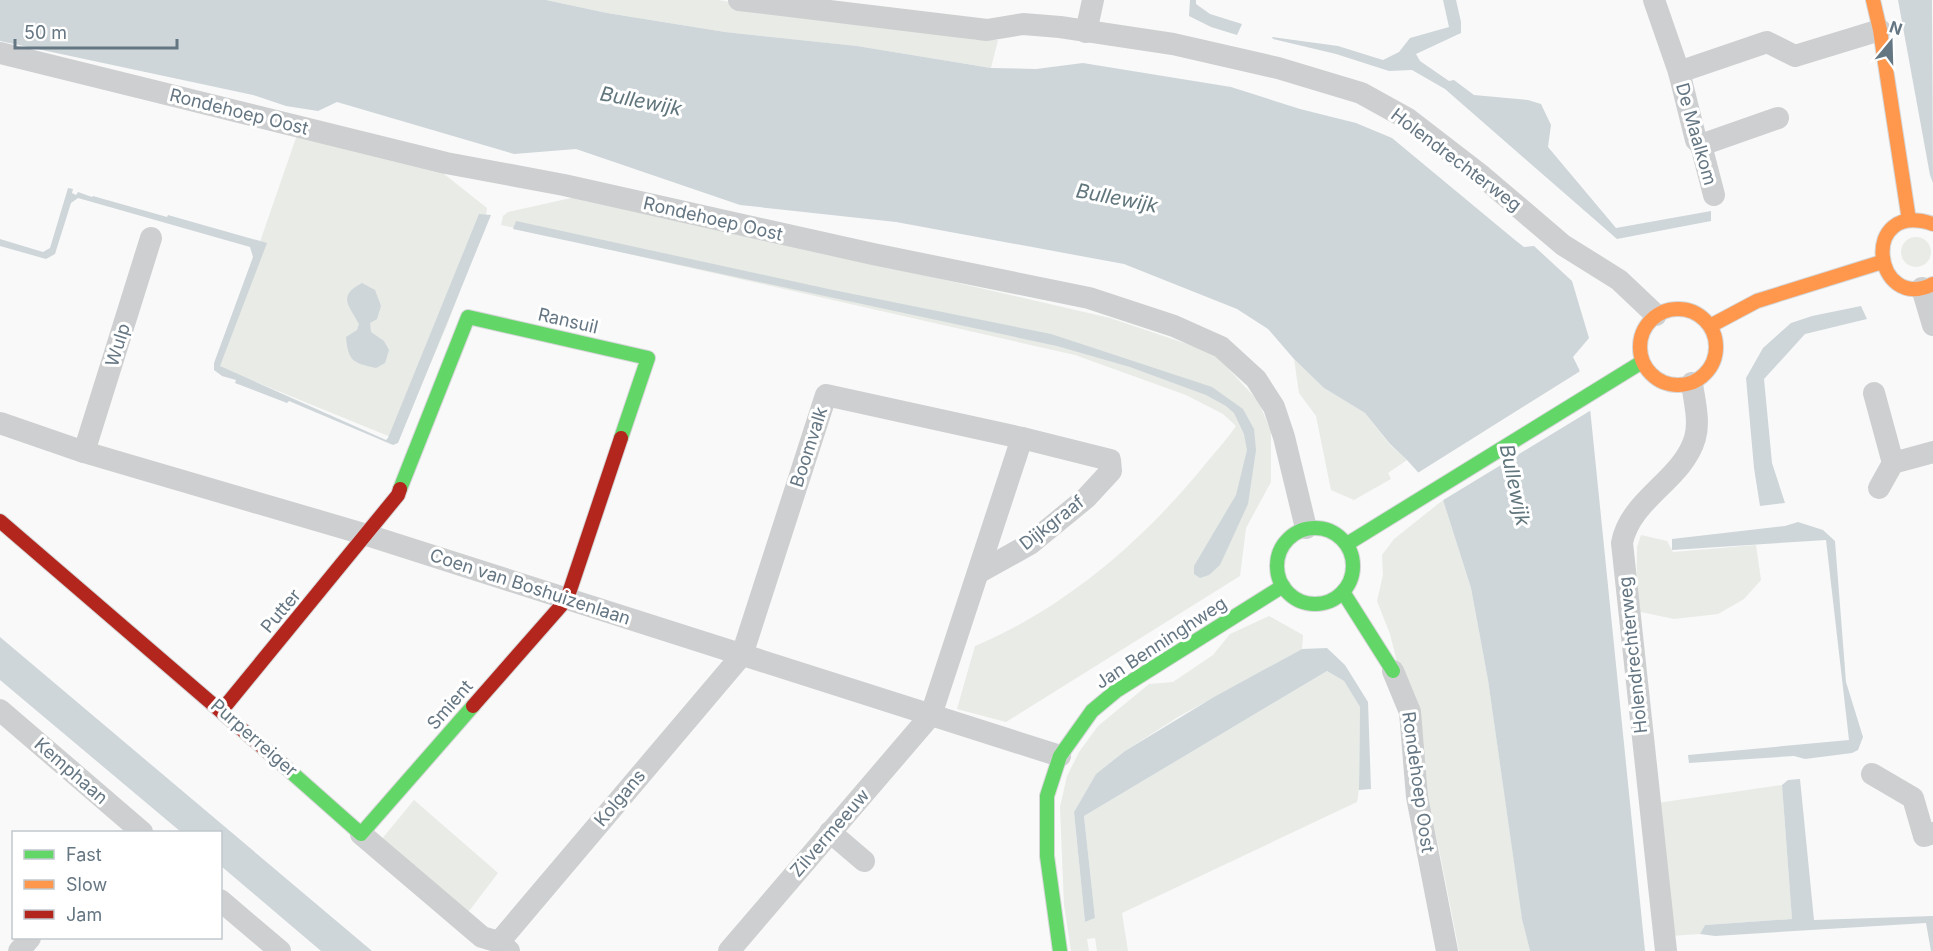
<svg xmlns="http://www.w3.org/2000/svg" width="1933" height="951" viewBox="0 0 1933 951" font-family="Inter,sans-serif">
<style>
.green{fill:#e8ebe6}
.water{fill:#ced6d9}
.pier{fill:#f9f9f9}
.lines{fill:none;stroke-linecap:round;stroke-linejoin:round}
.fast-casing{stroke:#d5d6d7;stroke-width:16}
.slow-casing{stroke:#d5d6d7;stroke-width:16}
.jam-casing{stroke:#d5d6d7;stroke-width:16}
.street{stroke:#cecfd0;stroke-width:22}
.fast{stroke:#63d668;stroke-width:14}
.slow{stroke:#ff974d;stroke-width:14}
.jam{stroke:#b3261e;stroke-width:14}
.labels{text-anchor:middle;stroke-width:6;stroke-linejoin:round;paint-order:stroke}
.street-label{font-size:18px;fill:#657683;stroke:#fff}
.water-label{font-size:20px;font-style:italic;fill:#60757c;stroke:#fff}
</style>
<rect width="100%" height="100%" fill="#f9f9f9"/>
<!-- green -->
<g class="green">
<path d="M 546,0 L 718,0 L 876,23 L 976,40 L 998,40 L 991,68 L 857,46 L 725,32 L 607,13 Z"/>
<path d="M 298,132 L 429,162 L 487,208 L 485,226 L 447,325 L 398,440 L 217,366 Z"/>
<path d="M 580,196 L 1110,318 L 1214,353 L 1259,402 L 1271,432 L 1271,482 L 1246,528 L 1240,576 L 1006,722 L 957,709 L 975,646 C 1066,608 1146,538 1207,462 C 1217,450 1228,438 1236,426 L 1223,414 L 1186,395 L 1075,355 L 501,225 L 503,216 L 508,212 Z"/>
<circle cx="1916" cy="252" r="15"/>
<path d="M 1294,359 L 1324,388 L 1365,413 L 1390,445 L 1407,460 L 1388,473 L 1391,479 L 1354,500 L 1331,490 L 1316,416 L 1299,393 Z"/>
<path d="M 1443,500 L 1471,588 L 1488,680 L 1522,918 L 1530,951 L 1459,951 L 1439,849 L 1395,654 L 1390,634 L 1377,601 L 1383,575 L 1382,555 L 1394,539 Z"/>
<path d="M 1641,535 L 1667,541 L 1673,552 L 1756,545 L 1761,580 L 1744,599 L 1718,614 L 1674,619 L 1636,611 L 1637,547 Z"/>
<path d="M 1269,616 L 1303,635 L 1302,649 L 1178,717 L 1125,751 L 1096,774 L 1074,812 L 1085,922 L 1095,918 L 1084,816 L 1327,671 L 1344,681 L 1360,707 L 1359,789 L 1357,802 L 1122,913 L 1128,951 L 1097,951 L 1095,938 L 1087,939 L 1089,951 L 1071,951 L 1064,905 L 1060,807 L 1067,776 L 1079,752 L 1098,726 L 1149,684 L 1173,682 L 1213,655 L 1230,634 Z"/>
<path d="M 1782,785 L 1792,919 L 1705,925 L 1700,934 L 1670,936 L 1657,803 Z"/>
<path d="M 414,800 L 498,873 L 466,915 L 381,840 Z"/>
</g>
<!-- water -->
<g class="water">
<path d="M 0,0 L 546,0 L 607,13 L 725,32 L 857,46 L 991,68 L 1036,69 L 1083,63 L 1231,87 L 1300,109 L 1356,123 L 1392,138 L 1515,240 L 1524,247 L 1534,246 L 1572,281 L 1589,338 L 1573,357 L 1579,369 L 1590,408 L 1645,951 L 1530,951 L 1522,919 L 1488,680 L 1471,588 L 1443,500 L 1407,460 L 1390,444 L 1365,413 L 1324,388 L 1294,359 L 1268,329 L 1237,309 L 1124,264 L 896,222 L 740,205 L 576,149 L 514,154 L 337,102 L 318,111 L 286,106 L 253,95 L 0,41 Z"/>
<path d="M 1190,0 L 1196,0 L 1196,4 L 1210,14 L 1242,24 L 1237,35 L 1211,27 L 1189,16 Z"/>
<path d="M 1443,0 L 1456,0 L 1461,22 L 1461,33 L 1416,54 L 1420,61 L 1449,81 L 1454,80 L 1474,95 L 1528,100 L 1541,104 L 1551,125 L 1548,147 L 1616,228 L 1711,211 L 1711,221 L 1617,239 L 1445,89 L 1412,70 L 1389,71 L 1336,54 L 1273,39 L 1272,37 L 1338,46 L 1383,60 L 1399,52 L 1410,38 L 1449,27 Z"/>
<path d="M 1898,0 L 1932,0 L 1933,183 L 1930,175 Z"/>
<path d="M 68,188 L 73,189 L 72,193 L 76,195 L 78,192 L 92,197 L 93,196 L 167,217 L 168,215 L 267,243 L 220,366 L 386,440 L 388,438 L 479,214 L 491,215 L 398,443 L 393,445 L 289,401 L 287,403 L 235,383 L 236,380 L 222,376 L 214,370 L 214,363 L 253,257 L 250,247 L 78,198 L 71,203 L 55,254 L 46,259 L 0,246 L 0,239 L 43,252 L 50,248 Z"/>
<path d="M 516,221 L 833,290 L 1051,334 L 1212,387 L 1243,409 L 1254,429 L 1256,450 L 1248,504 L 1220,565 L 1209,575 L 1200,578 L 1194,574 L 1194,566 L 1236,495 L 1247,450 L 1244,434 L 1234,413 L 1226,406 L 1206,395 L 1130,367 L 1057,346 L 513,229 Z"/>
<path d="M 362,283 L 375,290 L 381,306 L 377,319 L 370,323 L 371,332 L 384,341 L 389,350 L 385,363 L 376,368 C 353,363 348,361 346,337 L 357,330 L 359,324 C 349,305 337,296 362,283 Z"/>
<path d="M 1861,306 L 1867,319 L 1805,334 L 1764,379 L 1772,463 L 1785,503 L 1760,506 L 1754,468 L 1746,378 L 1763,348 L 1791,323 L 1812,316 Z"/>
<path d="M 1798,522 L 1823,530 L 1835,541 L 1846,682 L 1863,737 L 1858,750 L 1852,753 L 1805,759 L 1794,756 L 1689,763 L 1688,755 L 1849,740 L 1826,540 L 1672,550 L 1672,539 L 1785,526 Z"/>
<path d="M 0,637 L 372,951 L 321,951 L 221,866 L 220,832 L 181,832 L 0,680 Z"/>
<path d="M 1327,648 L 1345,665 L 1368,702 L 1371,789 L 1359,790 L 1360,707 L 1344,681 L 1327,671 L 1084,816 L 1095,918 L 1085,922 L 1074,812 L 1096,774 L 1125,751 L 1214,697 L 1302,649 Z"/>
<path d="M 1800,779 L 1814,920 L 1933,916 L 1933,951 L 1931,951 L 1926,923 L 1715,936 L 1700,934 L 1705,925 L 1792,919 L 1782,785 L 1788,780 Z"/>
</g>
<!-- pier -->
<path class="pier" d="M 1582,370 L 1593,409 L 1440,502 L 1416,474 Z"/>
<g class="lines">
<!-- fast casing -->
<g class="fast-casing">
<g id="fast">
<path d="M 400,489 L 468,317 L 648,358 L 621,438"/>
<circle cx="1315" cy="566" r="38"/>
<path d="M 1347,544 L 1642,362"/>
<path d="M 1343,592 L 1393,671"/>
<path d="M 282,764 L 361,834 L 473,706"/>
<path d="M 1060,951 L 1047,856 L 1047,796 L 1060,756 L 1092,711 L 1116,691 L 1283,586"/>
</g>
</g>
<!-- slow casing -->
<g class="slow-casing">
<g id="slow">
<path d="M 1873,0 L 1880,30 L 1909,220"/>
<path d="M 1933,224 C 1858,199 1874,314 1933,284"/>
<circle cx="1678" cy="347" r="38"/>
<path d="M 1710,326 L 1757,301 L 1882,262"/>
</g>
</g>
<!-- jam casing -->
<g class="jam-casing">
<g id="jam">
<path d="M 0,521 L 282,764"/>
<path d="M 473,706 L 567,599 L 621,438"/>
<path d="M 222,710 L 398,495 L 400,489"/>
</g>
</g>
<!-- street -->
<g class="street">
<path d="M 739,0 L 987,30 L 1023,24 L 1060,27 L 1173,44 L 1278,68 L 1361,93 L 1408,119 L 1482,176 L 1563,245 L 1619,280 L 1656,315"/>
<path d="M 1654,0 L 1679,72 L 1696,140 L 1701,145 L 1714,195"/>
<path d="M 1086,32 L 1093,0"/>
<path d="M 0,53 L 446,163 L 564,185 L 873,254 L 1089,298 L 1174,326 L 1221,347 L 1256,379 L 1274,407 L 1284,437 L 1306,528"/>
<path d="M 1679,72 L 1767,42 L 1795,56 L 1880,30"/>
<path d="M 1701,145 L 1778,118"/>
<path d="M 1922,288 L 1933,325"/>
<path d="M 1874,393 L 1893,463 L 1933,452"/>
<path d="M 0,423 L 84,452 L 367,535 L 1060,756"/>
<path d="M 84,452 L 151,238"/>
<path d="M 1879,488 L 1893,463"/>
<path d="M 978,573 L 1030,544 L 1086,498 L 1111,471 L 1110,460 L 1022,438"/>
<path d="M 1393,671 L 1410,712 L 1417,797 L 1447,951"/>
<path d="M 0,710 L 142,832"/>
<path d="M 1872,774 L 1913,798 L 1924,836 L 1933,833"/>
<path d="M 830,832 L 864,861"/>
<path d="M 361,834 L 482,937 L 499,942 L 509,951"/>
<path d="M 220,900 L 280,951"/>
<path d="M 499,942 L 742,655 L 826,395 L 1022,438 L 931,715 L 729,951"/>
<path d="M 19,951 L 30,938"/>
<path d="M 1666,951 L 1622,543 C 1630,499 1683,480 1695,438 C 1700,421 1694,400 1692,383"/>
</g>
<!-- fast -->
<use href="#fast" class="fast"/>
<!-- slow -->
<use href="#slow" class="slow"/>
<!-- jam -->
<use href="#jam" class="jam"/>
</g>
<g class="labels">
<!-- street labels -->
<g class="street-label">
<text transform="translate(239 112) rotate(14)" y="6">Rondehoep Oost</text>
<text transform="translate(1696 134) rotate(74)" y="6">De Maalkom</text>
<text transform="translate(1456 160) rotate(37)" y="6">Holendrechterweg</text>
<text transform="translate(713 219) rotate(13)" y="6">Rondehoep Oost</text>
<text transform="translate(568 321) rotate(13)" y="6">Ransuil</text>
<text transform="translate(118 345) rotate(-73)" y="6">Wulp</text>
<text transform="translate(809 447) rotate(-72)" y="6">Boomvalk</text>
<text transform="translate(1052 523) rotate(-38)" y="6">Dijkgraaf</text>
<text transform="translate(530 587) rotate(18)" y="6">Coen van Boshuizenlaan</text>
<text transform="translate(281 611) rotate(-50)" y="6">Putter</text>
<text transform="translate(1161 643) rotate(-33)" y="6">Jan Benninghweg</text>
<text transform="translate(1633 655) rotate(-96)" y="6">Holendrechterweg</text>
<text transform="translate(450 705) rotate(-49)" y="6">Smient</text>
<text transform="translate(254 738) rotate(41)" y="6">Purperreiger</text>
<text transform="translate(71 771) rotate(41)" y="6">Kemphaan</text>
<text transform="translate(1418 782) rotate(82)" y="6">Rondehoep Oost</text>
<text transform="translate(620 798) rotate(-50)" y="6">Kolgans</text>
<text transform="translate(830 833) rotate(-49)" y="6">Zilvermeeuw</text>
</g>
<!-- water labels -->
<g class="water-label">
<text transform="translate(641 101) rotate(11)" y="7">Bullewijk</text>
<text transform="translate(1117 198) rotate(11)" y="7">Bullewijk</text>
<text transform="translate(1515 485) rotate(78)" y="7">Bullewijk</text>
</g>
</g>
<!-- legend -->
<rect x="12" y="831" width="210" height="108" fill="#ffffff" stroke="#c1c8cd" stroke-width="1.5"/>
<rect x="24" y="850" width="30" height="9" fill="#63d668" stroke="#c1c8cd" stroke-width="1.5"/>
<text x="66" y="861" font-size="18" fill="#657683">Fast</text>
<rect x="24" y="880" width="30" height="9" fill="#ff974d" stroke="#c1c8cd" stroke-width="1.5"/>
<text x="66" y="891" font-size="18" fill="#657683">Slow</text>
<rect x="24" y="910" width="30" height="9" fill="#b3261e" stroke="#c1c8cd" stroke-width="1.5"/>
<text x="66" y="921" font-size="18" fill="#657683">Jam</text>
<!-- north arrow -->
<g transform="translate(1891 42) rotate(19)" stroke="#ffffff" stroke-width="4.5" paint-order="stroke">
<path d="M0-4.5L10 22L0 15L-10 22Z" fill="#657683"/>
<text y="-9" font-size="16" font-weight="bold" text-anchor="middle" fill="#657683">N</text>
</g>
<!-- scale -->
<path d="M15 39v9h162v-9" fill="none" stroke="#657683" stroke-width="3"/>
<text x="24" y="39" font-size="18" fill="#657683" stroke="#ffffff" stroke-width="4.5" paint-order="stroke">50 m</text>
</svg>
